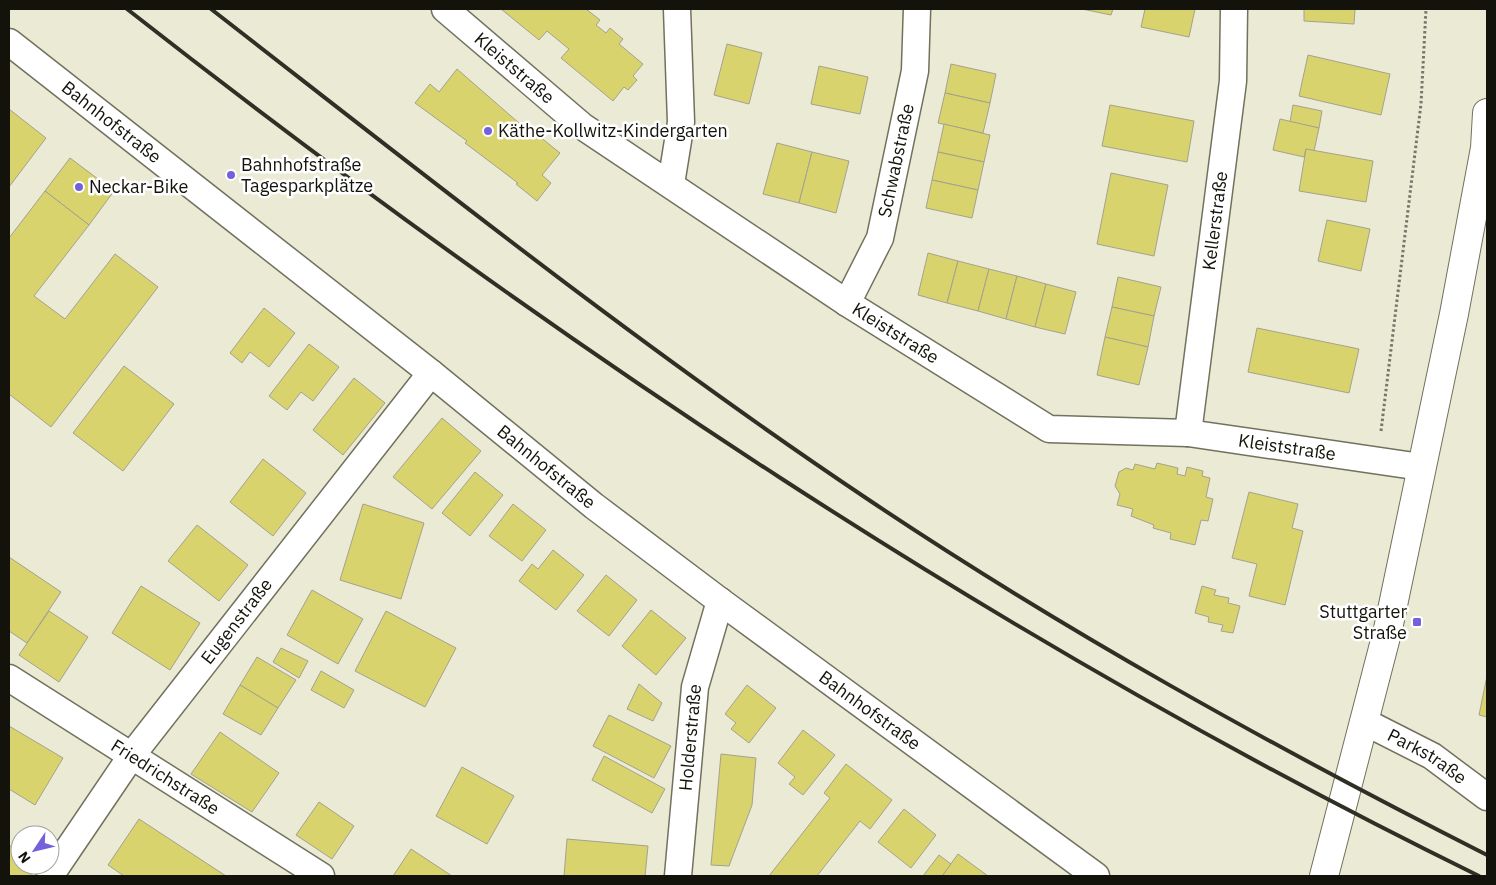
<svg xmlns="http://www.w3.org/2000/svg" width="1496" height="885" viewBox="0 0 1496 885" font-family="'IBM Plex Sans',sans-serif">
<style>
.building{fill:#d9d36e;stroke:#a3a28e}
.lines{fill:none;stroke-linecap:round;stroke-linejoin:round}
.street-casing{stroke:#71715e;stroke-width:29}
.secondary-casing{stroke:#71715e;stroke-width:30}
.path{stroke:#777668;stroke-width:3;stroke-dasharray:2.5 2.5;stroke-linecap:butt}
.street{stroke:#fff;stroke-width:26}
.secondary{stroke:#fff;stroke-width:28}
.rail{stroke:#302f26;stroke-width:4}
.poi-dot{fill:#7361dc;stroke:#fff;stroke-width:2}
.labels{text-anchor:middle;stroke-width:5;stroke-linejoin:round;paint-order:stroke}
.street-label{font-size:18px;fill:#13130b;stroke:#fff}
.poi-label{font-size:18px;fill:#13130b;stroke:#fff;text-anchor:start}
</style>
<rect width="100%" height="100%" fill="#ebead5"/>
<!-- building -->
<g class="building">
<path d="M 501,9 L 586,9 L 600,20 L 596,25 L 606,33 L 610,28 L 623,39 L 619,44 L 643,64 L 633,76 L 637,80 L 628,90 L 624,87 L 613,101 L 561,58 L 569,49 L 547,31 L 539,40 Z"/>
<path d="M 1082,9 L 1113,9 L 1111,15 Z"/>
<path d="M 1145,9 L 1195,9 L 1189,37 L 1141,27 Z"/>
<path d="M 1304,9 L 1355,9 L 1354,24 L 1304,21 Z"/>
<path d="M 727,44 L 762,53 L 749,104 L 714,95 Z"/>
<path d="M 1308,55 L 1390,74 L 1381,115 L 1299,96 Z"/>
<path d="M 951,64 L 996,74 L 990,103 L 945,93 Z"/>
<path d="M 819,66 L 868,77 L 860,114 L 811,104 Z"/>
<path d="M 457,69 L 527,130 L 529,128 L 560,153 L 542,175 L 551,183 L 537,201 L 516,184 L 518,183 L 465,143 L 467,141 L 415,103 L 430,84 L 439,92 Z"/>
<path d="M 945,93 L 990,103 L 983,133 L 938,123 Z"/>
<path d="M 1110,105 L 1194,121 L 1187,162 L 1102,146 Z"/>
<path d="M 1293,105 L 1322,111 L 1319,128 L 1290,122 Z"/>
<path d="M 9,109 L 46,138 L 9,187 Z"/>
<path d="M 1280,119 L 1319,128 L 1314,151 L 1306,149 L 1304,157 L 1273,150 Z"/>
<path d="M 944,124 L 990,135 L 984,162 L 938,152 Z"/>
<path d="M 777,143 L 812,152 L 799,203 L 763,194 Z"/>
<path d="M 1306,149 L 1373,161 L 1366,202 L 1299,191 Z"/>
<path d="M 812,152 L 849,161 L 836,213 L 799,203 Z"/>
<path d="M 938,152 L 984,162 L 978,190 L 932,180 Z"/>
<path d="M 70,158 L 114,191 L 89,225 L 45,191 Z"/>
<path d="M 1111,173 L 1168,185 L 1154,256 L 1097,244 Z"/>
<path d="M 932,180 L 978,190 L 972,218 L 926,208 Z"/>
<path d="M 45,191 L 89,225 L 34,296 L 65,319 L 115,254 L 158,287 L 51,427 L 9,394 L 9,238 Z"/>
<path d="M 1327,220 L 1370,229 L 1361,271 L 1318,261 Z"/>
<path d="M 928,253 L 958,261 L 947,303 L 918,295 Z"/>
<path d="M 958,261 L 989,269 L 978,311 L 947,303 Z"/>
<path d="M 989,269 L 1017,276 L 1006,319 L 978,311 Z"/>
<path d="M 1017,276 L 1046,284 L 1035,327 L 1006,319 Z"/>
<path d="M 1118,277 L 1161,287 L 1154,316 L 1112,307 Z"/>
<path d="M 1046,284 L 1076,292 L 1065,334 L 1035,327 Z"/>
<path d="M 1112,307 L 1154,316 L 1148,347 L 1105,337 Z"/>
<path d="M 264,308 L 295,333 L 269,367 L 250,352 L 242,363 L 230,353 Z"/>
<path d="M 1257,328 L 1359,349 L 1349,393 L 1248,372 Z"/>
<path d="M 1105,337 L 1148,347 L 1139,385 L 1097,375 Z"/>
<path d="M 309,344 L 339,367 L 313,401 L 301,392 L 287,410 L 269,396 Z"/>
<path d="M 124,366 L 174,404 L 123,471 L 73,433 Z"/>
<path d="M 354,378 L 385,403 L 343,455 L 313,430 Z"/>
<path d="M 442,418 L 481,451 L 432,509 L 393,477 Z"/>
<path d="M 263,459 L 306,493 L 273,536 L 230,502 Z"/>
<path d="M 1157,463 L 1178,468 L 1177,474 L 1185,476 L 1187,467 L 1203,471 L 1202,476 L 1210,478 L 1206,497 L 1213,499 L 1208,521 L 1201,520 L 1195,545 L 1170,539 L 1171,533 L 1153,528 L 1154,525 L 1131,516 L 1133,509 L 1117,505 L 1120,494 L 1115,486 L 1119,472 L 1126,468 L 1133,470 L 1135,464 L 1155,469 Z"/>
<path d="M 475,472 L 503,495 L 470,536 L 442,513 Z"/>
<path d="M 1249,492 L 1298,504 L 1292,528 L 1303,531 L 1285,605 L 1249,596 L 1257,564 L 1232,558 Z"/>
<path d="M 363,504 L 424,523 L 401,599 L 340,580 Z"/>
<path d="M 513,504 L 546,530 L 522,561 L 489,536 Z"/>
<path d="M 197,525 L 248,565 L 219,601 L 168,561 Z"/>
<path d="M 553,550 L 584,575 L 556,610 L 519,581 L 532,564 L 538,569 Z"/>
<path d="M 9,557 L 61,592 L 27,643 L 9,631 Z"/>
<path d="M 606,575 L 637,600 L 609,636 L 577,611 Z"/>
<path d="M 141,586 L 200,623 L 170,670 L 112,633 Z"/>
<path d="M 1202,586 L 1216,590 L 1214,595 L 1229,598 L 1228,603 L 1240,606 L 1233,633 L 1221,631 L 1223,625 L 1208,622 L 1209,617 L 1195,613 Z"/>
<path d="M 312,590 L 363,619 L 338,664 L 287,635 Z"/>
<path d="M 651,610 L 686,638 L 656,675 L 622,646 Z"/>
<path d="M 49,611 L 88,637 L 59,682 L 19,655 Z"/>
<path d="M 386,611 L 456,648 L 425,707 L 355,671 Z"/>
<path d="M 281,648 L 308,661 L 299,678 L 273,662 Z"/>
<path d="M 257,657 L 296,680 L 278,708 L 240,685 Z"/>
<path d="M 321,671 L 354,690 L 344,708 L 311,690 Z"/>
<path d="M 1487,676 L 1487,717 L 1479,715 Z"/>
<path d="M 639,684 L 662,703 L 653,721 L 627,709 Z"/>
<path d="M 240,685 L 278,708 L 261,735 L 223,714 Z"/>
<path d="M 747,685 L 776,708 L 749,743 L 731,729 L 736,723 L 725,714 Z"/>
<path d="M 609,715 L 671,746 L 654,778 L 593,746 Z"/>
<path d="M 9,726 L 63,758 L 35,805 L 9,789 Z"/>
<path d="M 803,730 L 835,755 L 803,795 L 789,784 L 795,777 L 778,763 Z"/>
<path d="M 220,732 L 279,773 L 252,812 L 191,774 Z"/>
<path d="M 721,754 L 756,758 L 752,805 L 729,866 L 711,865 Z"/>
<path d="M 604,756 L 665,789 L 652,813 L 592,780 Z"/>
<path d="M 846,764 L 892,800 L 870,829 L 860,821 L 817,876 L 769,876 L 830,798 L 824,793 Z"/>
<path d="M 462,767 L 514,796 L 487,844 L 436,816 Z"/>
<path d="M 319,802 L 354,826 L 332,859 L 296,835 Z"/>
<path d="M 904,809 L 936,835 L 911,868 L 878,842 Z"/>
<path d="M 139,819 L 226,876 L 124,876 L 108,865 Z"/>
<path d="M 567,839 L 648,846 L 645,876 L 564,876 Z"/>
<path d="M 9,845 L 20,853 L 20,865 L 37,865 L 30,876 L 9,876 Z"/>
<path d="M 411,849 L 452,876 L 393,876 Z"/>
<path d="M 958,854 L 988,876 L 942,876 Z"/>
<path d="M 939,855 L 951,864 L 942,876 L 923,876 Z"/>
</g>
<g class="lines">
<!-- street casing -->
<g class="street-casing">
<g id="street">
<path id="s1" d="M 445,9 L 582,126 L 847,303 L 1049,429 L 1188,433 L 1421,467"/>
<path id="s2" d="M 9,42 L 431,373 L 594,506 L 720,601 L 1096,876"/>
<path d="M 671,184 L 681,122 L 677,9"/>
<path id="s3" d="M 847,303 L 880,238 L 915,71 L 917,9"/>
<path id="s4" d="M 1188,433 L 1233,81 L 1234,9"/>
<path id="s5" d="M 9,678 L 321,876"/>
<path id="s6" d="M 1365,722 L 1432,756 L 1487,797"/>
<path id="s7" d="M 50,876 L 132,755 L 431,373"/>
<path id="s8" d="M 678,876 L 695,687 L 720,601"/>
</g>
</g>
<!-- secondary casing -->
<g class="secondary-casing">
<path id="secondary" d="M 1324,876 L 1388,629 L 1454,314 L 1485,148 L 1487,113"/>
</g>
<!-- path -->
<path class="path" d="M 1381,431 L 1421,104 L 1426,9"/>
<!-- street -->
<use href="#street" class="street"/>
<!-- secondary -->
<use href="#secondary" class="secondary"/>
<!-- rail -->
<g class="rail">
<path d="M 127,9 C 548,339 997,640 1479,876"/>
<path d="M 211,9 C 426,176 639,346 866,498 C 1064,631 1274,747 1487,855"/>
</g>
</g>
<!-- markers -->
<g class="poi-dot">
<circle cx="488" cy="131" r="5"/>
<circle cx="231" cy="175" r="5"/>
<circle cx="79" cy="187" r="5"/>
<rect x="1412" y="617" width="10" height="10" rx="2.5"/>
</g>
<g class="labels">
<!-- street labels -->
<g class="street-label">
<text dy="6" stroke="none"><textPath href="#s1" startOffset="91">Kleiststraße</textPath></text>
<text dy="6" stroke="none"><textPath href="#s2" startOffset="130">Bahnhofstraße</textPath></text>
<text dy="6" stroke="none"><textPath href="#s3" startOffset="152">Schwabstraße</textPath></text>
<text dy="6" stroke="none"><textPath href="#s4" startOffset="214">Kellerstraße</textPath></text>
<text dy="6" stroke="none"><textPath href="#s1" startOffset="556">Kleiststraße</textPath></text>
<text dy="6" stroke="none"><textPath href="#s1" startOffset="976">Kleiststraße</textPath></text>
<text dy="6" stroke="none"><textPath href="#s2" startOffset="685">Bahnhofstraße</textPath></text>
<text dy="6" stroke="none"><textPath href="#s7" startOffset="316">Eugenstraße</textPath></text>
<text dy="6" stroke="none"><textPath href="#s2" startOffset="1090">Bahnhofstraße</textPath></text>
<text dy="6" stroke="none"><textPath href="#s8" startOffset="139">Holderstraße</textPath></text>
<text dy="6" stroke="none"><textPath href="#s6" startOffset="71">Parkstraße</textPath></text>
<text dy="6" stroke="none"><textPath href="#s5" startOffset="185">Friedrichstraße</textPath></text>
</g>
<!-- poi labels -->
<g class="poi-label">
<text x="498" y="137">Käthe-Kollwitz-Kindergarten</text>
<text x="241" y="171">Bahnhofstraße<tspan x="241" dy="21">Tagesparkplätze</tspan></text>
<text x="89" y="193">Neckar-Bike</text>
<text x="1407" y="618" text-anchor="end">Stuttgarter<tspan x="1407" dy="21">Straße</tspan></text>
</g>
</g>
<!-- border -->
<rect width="1496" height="885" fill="none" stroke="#13130b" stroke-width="20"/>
<!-- north arrow -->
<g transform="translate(35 850) rotate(235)"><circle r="24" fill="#ffffff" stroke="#a1a19d"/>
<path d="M0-4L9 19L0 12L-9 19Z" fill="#7361dc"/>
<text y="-8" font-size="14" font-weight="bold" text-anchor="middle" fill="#13130b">N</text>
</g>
</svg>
